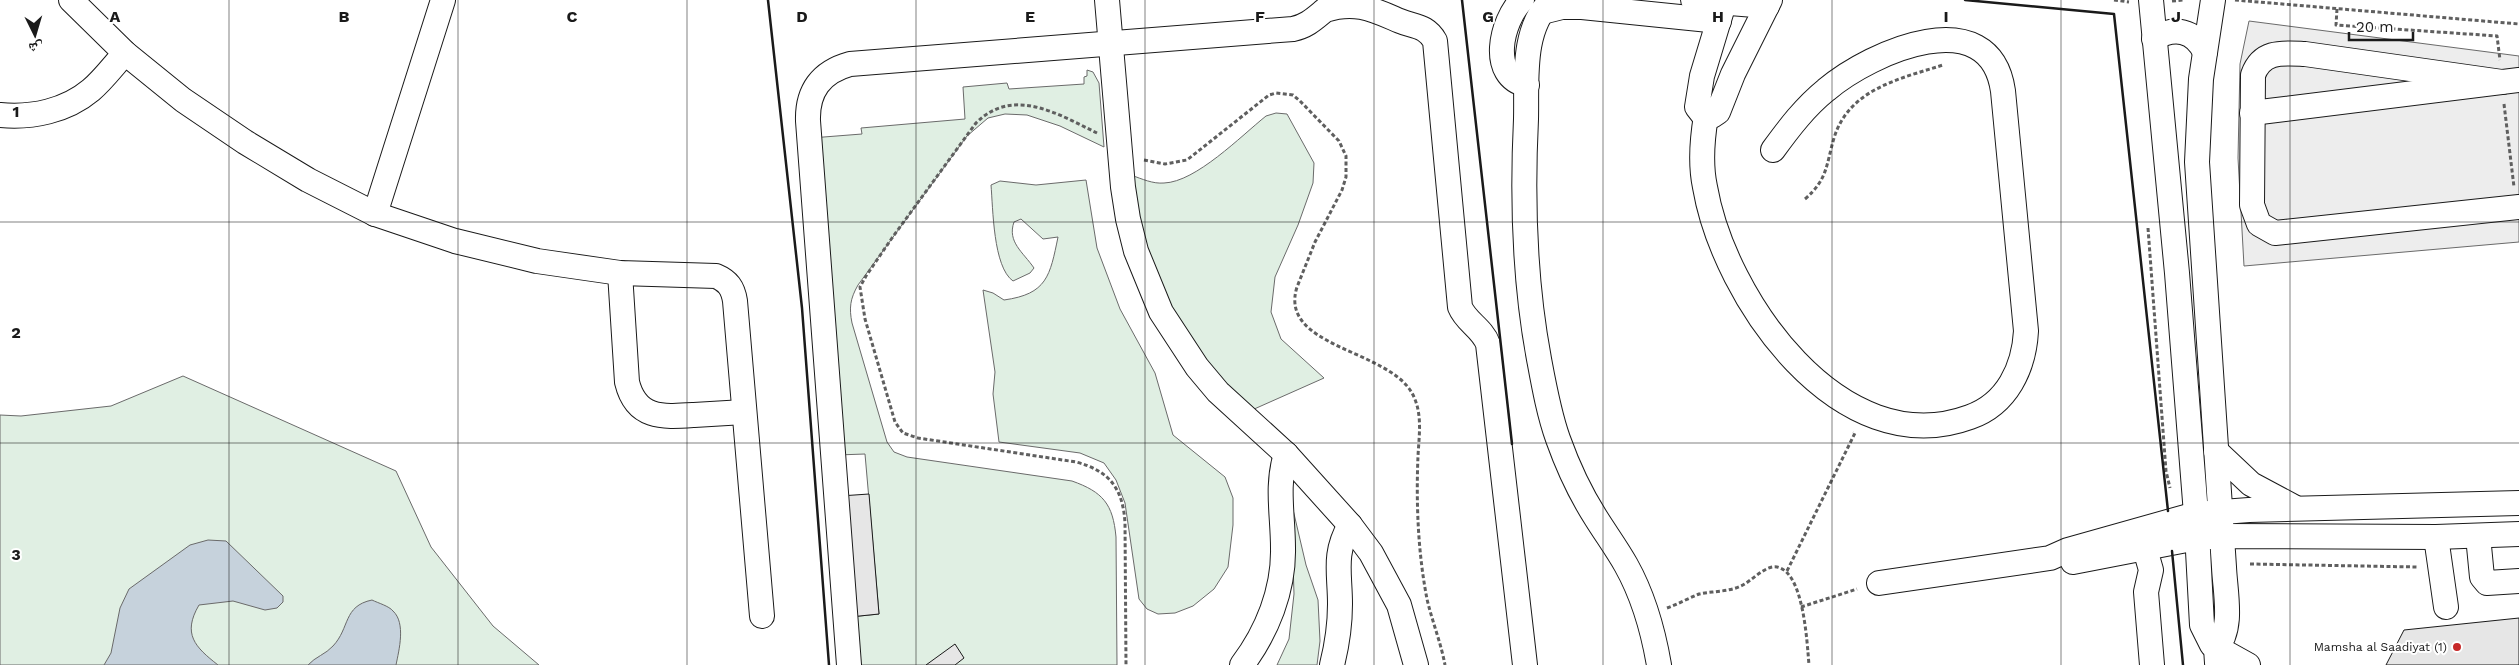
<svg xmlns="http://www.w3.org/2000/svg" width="2519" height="665" viewBox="0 0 2519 665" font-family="'Work Sans','Noto Naskh Arabic',sans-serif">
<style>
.green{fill:#e0efe3;stroke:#6a6a6a}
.parking{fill:#ededed;stroke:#6a6a6a}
.water{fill:#c6d2dc;stroke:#6a6a6a}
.building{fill:#e6e6e6;stroke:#1a1a1a}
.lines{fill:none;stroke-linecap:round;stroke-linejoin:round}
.minor-casing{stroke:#1a1a1a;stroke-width:26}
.path{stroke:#5f5f5f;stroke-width:3;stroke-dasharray:4 2.5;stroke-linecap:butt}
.minor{stroke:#fff;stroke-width:24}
.wall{stroke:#1a1a1a;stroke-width:2.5}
.grid{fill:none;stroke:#1a1a1a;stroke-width:1;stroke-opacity:0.55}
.poi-dot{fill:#c62828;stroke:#fff;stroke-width:2}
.labels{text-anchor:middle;stroke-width:4;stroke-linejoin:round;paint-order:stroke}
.poi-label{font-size:12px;fill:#1a1a1a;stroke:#fff;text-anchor:end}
.grid-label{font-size:16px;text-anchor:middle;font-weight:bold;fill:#1a1a1a;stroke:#fff;stroke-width:4;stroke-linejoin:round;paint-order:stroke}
</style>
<rect width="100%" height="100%" fill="#fff"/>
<!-- green -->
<g class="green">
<path d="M 1087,70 L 1093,72 L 1099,83 L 1104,147 L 1060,126 L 1027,115 L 1005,114 L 988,118 L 967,136 L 858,285 C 850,299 849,308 852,323 L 887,442 L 894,452 L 907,457 L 1072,481 C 1103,492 1113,504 1116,537 L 1117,665 L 855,665 L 850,617 L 879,614 L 865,454 L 837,455 L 811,138 L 862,134 L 861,128 L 965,119 L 963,87 L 1007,83 L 1009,89 L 1084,84 L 1084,77 L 1087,76 Z"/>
<path d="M 1276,113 L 1287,114 L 1314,163 L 1313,183 L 1298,225 L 1275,277 L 1271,312 L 1281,339 L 1324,378 L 1252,410 L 1197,358 L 1137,241 L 1131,175 C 1142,179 1153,184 1164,183 C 1196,182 1241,136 1266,116 Z"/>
<path d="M 1086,180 L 1097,248 L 1120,309 L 1155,373 L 1173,435 L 1225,477 L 1233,498 L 1233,525 L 1228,567 L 1214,589 L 1193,606 L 1175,613 L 1158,614 L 1147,609 L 1139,599 L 1125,503 L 1116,480 L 1104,463 L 1080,453 L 999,442 L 993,394 L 995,372 L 983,290 L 993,293 L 1004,300 C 1047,294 1050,276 1058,237 L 1043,239 L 1021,219 L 1014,222 C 1007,242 1023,252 1034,268 L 1030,273 L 1013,281 C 993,267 993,208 991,185 L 1000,181 L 1036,185 Z"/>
<path d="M 183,376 L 396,471 L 431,547 L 493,626 L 539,665 L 0,665 L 0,415 L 21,416 L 111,406 Z"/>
<path d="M 1291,501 L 1306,565 L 1318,600 L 1320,641 L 1317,665 L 1277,665 L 1289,639 L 1294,594 Z"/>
</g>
<!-- parking -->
<path class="parking" d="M 2249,21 L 2519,56 L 2519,242 L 2244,266 L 2238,158 L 2240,64 Z"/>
<!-- water -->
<g class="water">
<path d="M 208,540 L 226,541 L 283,596 L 283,602 L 277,608 L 265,610 L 233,601 L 199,605 C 182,634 195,647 218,665 L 104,665 L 111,653 L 120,608 L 129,589 L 190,545 Z"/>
<path d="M 372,600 C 378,603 389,606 393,611 C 406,623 399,650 396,665 L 308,665 C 315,657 326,654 333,646 C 350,628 343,606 372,600 Z"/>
</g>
<!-- building -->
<g class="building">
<path d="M 869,494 L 879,614 L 850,617 L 840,496 Z"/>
<path d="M 2519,618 L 2519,665 L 2386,665 L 2404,630 Z"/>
<path d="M 955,644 L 964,658 L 955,665 L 926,665 Z"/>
</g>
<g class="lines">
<!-- minor casing -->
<g class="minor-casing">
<g id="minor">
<path d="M 71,0 L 125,53 L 183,100 L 245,142 L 308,180 L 375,214 L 455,241 L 537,261 L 620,273 L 716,276 C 728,281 733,288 735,301 L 762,616"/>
<path d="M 1107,0 L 1123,187 L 1128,219 L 1136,251 L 1161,312 L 1197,367 L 1218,392 L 1286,454 L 1350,525 L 1371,553 L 1399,605 L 1416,665"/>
<path d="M 1522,0 C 1501,21 1488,77 1527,85"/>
<path d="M 1552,0 C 1521,28 1527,81 1526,119 C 1522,200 1524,279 1539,359 C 1544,386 1549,414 1558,439 C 1568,467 1580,493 1596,518 C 1606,534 1617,549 1626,565 C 1644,597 1653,630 1659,665"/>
<path d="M 1693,0 L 1767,6"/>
<path d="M 1725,0 L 1702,76 L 1697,107 L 1704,116 L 1712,116 L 1718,112 L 1733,74 L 1770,0"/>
<path d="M 2151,0 L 2177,273 L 2196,514 L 2202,625 L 2212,645 L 2248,665"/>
<path d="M 2213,0 L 2201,79 L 2197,162 L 2224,567 C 2225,592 2234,629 2216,648 L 2217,663"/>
<path d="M 1542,12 L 1562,7 L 1582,7 L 1719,21"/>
<path d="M 2154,39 C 2174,26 2194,30 2205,52"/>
<path d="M 2502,82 L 2305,54 C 2283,53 2262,50 2253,75 L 2252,205 L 2259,224 L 2275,233 L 2519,207"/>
<path d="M 2252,113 L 2519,80"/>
<path d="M 0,115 C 32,118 66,111 91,90 C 103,80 114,65 125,53"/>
<path d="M 1706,116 C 1702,140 1700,164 1705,187 C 1724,298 1840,465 1970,417 C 2007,404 2024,368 2026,331 L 2003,91 C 1990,0 1872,51 1826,90 C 1805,107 1789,128 1773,150"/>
<path d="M 375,214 L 443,0"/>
<path d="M 620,273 L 627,382 C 636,419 662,417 694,415 C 711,414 727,413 744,412"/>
<path d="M 2216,451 L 2251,484 L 2294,507"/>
<path d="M 2136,536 L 2145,549 L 2151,570 L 2146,592 L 2152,665"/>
<path d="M 2478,536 L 2482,577 L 2487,583 L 2519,581"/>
<path d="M 2436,537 L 2446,607"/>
<path d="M 2073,562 L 2197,538 L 2222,536 L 2436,537 L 2519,534"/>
<path d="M 1879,583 L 2050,558 L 2068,550 L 2196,514 L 2249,510 L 2519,503"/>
<path d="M 849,665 L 808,121 C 807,91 821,72 850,64 L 1293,29 C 1307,26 1314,19 1325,10 C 1356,0 1374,10 1400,21 C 1414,27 1426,25 1435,41 L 1460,307 C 1466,322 1482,328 1488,344 L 1525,665"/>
<path d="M 1242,665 C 1267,632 1284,590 1283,548 C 1283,515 1276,486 1286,454"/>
<path d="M 1332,665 C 1337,645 1340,625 1340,604 C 1340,573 1333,554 1350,525"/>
</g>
</g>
<!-- path -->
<g class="path">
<path d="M 2114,0 L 2129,2"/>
<path d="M 2235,0 L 2519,24"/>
<path d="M 2172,1 L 2183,0"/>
<path d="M 2337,9 L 2336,25 L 2497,36 L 2500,60"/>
<path d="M 2504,104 L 2514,187"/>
<path d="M 1097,133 C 1058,114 1013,86 976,123 L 892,238 L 866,276 L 860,287 L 865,319 L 895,422 L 903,433 L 918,438 L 1076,462 C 1110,471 1123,489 1125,523 L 1126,665"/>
<path d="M 1144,160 L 1165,164 L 1187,160 L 1269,95 L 1276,93 L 1293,95 L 1300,101 L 1339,141 L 1346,156 L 1346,177 L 1342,190 L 1315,242 L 1297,287 C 1278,347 1387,349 1412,393 C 1423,413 1419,435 1418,456 C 1416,503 1418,553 1427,599 C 1432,621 1441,643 1445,665"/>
<path d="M 1805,199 C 1828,179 1826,165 1834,138 C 1849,89 1899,79 1943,65"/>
<path d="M 2148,228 L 2166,471 L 2170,488"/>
<path d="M 2250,564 L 2417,567"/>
<path d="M 1787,571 L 1855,433 L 1853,432"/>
<path d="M 1801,607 L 1857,589"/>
<path d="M 1667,608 C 1678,604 1689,598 1699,594 C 1713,591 1728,592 1741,586 C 1752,581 1765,565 1777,567 C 1804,572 1807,643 1809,665"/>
</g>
<!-- minor -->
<use href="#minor" class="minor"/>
<!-- wall -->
<g class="wall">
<path d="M 768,0 L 802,308 L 829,665"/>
<path d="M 1462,0 L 1512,444"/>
<path d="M 1965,0 L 2114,14 L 2168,511"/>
<path d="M 2172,551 L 2183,665"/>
</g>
</g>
<!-- grid -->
<path class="grid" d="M 229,0 L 229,665M 458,0 L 458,665M 687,0 L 687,665M 916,0 L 916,665M 1145,0 L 1145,665M 1374,0 L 1374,665M 1603,0 L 1603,665M 1832,0 L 1832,665M 2061,0 L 2061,665M 2290,0 L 2290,665M 0,222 L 2519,222M 0,443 L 2519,443"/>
<!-- markers -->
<circle class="poi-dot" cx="2457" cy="647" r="5"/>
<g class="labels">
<!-- poi labels -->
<g class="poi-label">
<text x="2447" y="651">Mamsha al Saadiyat (1)</text>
</g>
</g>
<g class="grid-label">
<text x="115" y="22">A</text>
<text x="344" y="22">B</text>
<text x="572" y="22">C</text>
<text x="802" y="22">D</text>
<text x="1030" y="22">E</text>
<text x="1260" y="22">F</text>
<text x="1488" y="22">G</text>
<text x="1718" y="22">H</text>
<text x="1946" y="22">I</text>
<text x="2176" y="22">J</text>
<text x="16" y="117">1</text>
<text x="16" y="338">2</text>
<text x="16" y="560">3</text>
</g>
<!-- north arrow -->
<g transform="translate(35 35) rotate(175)" stroke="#ffffff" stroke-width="4" paint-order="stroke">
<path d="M0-4L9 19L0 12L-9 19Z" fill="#1a1a1a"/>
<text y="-8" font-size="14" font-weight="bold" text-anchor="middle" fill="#1a1a1a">ش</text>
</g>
<!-- scale -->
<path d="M2349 32v8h64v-8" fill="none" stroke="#1a1a1a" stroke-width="2.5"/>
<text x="2356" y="32" font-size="15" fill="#1a1a1a" stroke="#ffffff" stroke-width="4" paint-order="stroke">20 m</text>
</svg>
